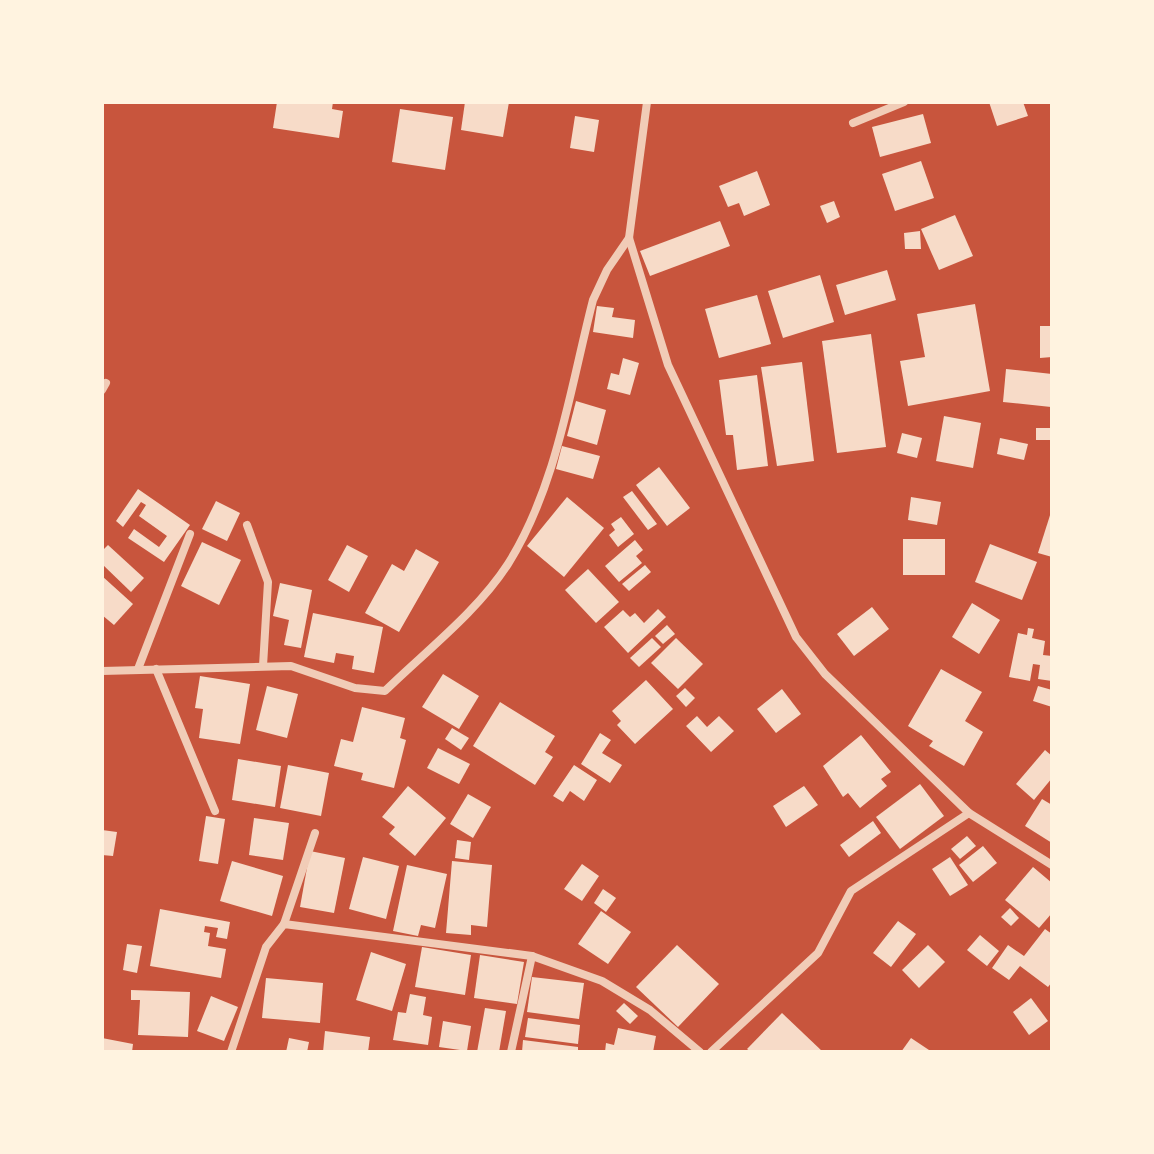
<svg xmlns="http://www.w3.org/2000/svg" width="1154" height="1154" viewBox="0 0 1154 1154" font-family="'DM Sans',sans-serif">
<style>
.building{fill:#f7dbc8}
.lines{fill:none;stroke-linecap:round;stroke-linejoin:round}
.minor{stroke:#f1ccb7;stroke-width:8}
</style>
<rect width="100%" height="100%" fill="#c8553d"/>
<!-- building -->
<g class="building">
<path d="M 277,102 L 333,102 L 332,109 L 343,111 L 339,138 L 273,128 Z"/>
<path d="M 465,102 L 509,102 L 503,137 L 461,130 Z"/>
<path d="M 989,102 L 1023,102 L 1028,116 L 997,126 Z"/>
<path d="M 400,109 L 453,117 L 445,170 L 392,162 Z"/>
<path d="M 923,114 L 931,143 L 880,157 L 872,127 Z"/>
<path d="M 575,116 L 599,120 L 594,152 L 570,148 Z"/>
<path d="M 921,161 L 934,198 L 895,211 L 882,174 Z"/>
<path d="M 757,171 L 770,205 L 744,216 L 739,203 L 728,207 L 719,186 Z"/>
<path d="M 834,201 L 840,217 L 827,223 L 820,206 Z"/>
<path d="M 955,215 L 973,256 L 939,270 L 921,229 Z"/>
<path d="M 720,221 L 730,246 L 650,276 L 640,251 Z"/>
<path d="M 920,231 L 921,249 L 905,249 L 904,233 Z"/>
<path d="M 887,270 L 896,300 L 845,315 L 836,285 Z"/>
<path d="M 820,275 L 834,322 L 783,338 L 768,291 Z"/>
<path d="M 757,295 L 771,344 L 719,358 L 705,309 Z"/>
<path d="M 975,304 L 990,391 L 908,406 L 900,361 L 925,357 L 917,314 Z"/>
<path d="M 597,306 L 614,308 L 612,317 L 635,320 L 633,338 L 593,332 Z"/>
<path d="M 1040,326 L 1052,326 L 1052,357 L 1040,358 Z"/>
<path d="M 871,334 L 886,447 L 837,453 L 822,341 Z"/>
<path d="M 623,358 L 639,363 L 630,395 L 607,389 L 611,373 L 619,375 Z"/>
<path d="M 802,362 L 814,461 L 777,466 L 761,367 Z"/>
<path d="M 1006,369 L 1052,374 L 1051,407 L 1003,402 Z"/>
<path d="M 757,375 L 768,466 L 737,470 L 733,435 L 726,435 L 719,380 Z"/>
<path d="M 576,401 L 606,410 L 597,445 L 567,436 Z"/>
<path d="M 944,416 L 981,423 L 973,468 L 936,461 Z"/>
<rect x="1036" y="428" width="16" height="12"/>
<path d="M 902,433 L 922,438 L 917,458 L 897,453 Z"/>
<path d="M 1000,438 L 1028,444 L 1024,460 L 997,454 Z"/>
<path d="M 562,446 L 600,456 L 593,479 L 556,469 Z"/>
<path d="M 659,467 L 690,508 L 667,526 L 636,485 Z"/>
<path d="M 138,489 L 190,525 L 164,562 L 128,538 L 134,529 L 159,547 L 167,536 L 139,516 L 146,505 L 141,502 L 123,527 L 116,521 Z"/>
<path d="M 632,491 L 657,524 L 648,530 L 623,497 Z"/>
<path d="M 567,497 L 604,528 L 564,577 L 527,546 Z"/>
<path d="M 911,497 L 941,502 L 937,525 L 908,520 Z"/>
<path d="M 216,501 L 240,513 L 227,541 L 202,529 Z"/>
<path d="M 1052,509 L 1052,557 L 1038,553 Z"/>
<path d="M 621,517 L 634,534 L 618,547 L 609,535 L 615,530 L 611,524 Z"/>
<rect x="903" y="539" width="42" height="36"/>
<path d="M 635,540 L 643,550 L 636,556 L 642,563 L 619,582 L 605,566 Z"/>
<path d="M 202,542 L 241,560 L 219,605 L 181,586 Z"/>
<path d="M 990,544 L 1037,562 L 1022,600 L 975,582 Z"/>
<path d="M 108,545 L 144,578 L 131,592 L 102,564 L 102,551 Z"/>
<path d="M 347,545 L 368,556 L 349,592 L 328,580 Z"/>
<path d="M 416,549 L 439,562 L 399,632 L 365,613 L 392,564 L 404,571 Z"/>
<path d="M 645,565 L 651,572 L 629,591 L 622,584 Z"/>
<path d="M 588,569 L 619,602 L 596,623 L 565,590 Z"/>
<path d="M 102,576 L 133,604 L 114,625 L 102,615 Z"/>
<path d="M 280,583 L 312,590 L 301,648 L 284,645 L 289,620 L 273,616 Z"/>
<path d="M 972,603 L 1000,620 L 979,654 L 952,637 Z"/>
<path d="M 872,607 L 889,629 L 854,656 L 837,634 Z"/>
<path d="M 658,609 L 666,617 L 628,653 L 604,627 L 623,610 L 630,617 L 635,613 L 644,623 Z"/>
<path d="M 313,613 L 383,627 L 374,673 L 352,669 L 354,656 L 336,653 L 334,663 L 304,657 Z"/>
<path d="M 667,625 L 675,634 L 663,644 L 655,636 Z"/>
<path d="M 1028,628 L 1034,629 L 1032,638 L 1045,641 L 1043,655 L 1052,656 L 1052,681 L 1038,679 L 1040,665 L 1033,664 L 1030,681 L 1009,677 L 1018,633 L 1027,635 Z"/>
<path d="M 652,638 L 661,647 L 639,667 L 630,658 Z"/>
<path d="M 676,638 L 703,664 L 678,689 L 651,663 Z"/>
<path d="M 941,669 L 982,692 L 965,721 L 983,732 L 964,766 L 929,746 L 933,741 L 908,726 Z"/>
<path d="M 443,674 L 479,696 L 459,729 L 422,707 Z"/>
<path d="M 200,676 L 250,684 L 240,744 L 199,738 L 203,709 L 195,708 Z"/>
<path d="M 646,680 L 673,709 L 635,744 L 617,725 L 621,721 L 612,711 Z"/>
<path d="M 267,686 L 298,694 L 287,738 L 256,730 Z"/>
<path d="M 1038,686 L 1052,690 L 1052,707 L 1033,701 Z"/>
<path d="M 685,688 L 695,698 L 686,707 L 676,696 Z"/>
<path d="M 782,689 L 801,714 L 776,733 L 757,709 Z"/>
<path d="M 500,702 L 555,736 L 545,752 L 553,757 L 535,785 L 473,746 Z"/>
<path d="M 362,707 L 405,718 L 400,738 L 406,740 L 394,788 L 361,780 L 363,773 L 334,766 L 341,739 L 353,742 Z"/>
<path d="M 697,716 L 707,727 L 719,716 L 734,731 L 711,752 L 686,726 Z"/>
<path d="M 452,728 L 469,738 L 461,750 L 445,739 Z"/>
<path d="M 600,733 L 611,740 L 602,753 L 622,765 L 610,783 L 581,764 Z"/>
<path d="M 861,735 L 891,772 L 881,779 L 887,786 L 860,808 L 848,793 L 843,797 L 823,766 Z"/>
<path d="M 438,748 L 470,764 L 459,784 L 427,768 Z"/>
<path d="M 1045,750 L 1052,756 L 1052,778 L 1034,800 L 1016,784 Z"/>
<path d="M 238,759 L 281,766 L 275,807 L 232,800 Z"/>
<path d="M 288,765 L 329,773 L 321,816 L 280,808 Z"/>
<path d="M 574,765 L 597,780 L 584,801 L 570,791 L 563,802 L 553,796 Z"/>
<path d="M 920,784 L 944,816 L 900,849 L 876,817 Z"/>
<path d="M 408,786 L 446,818 L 415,856 L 389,834 L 395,827 L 382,817 Z"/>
<path d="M 804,786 L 818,805 L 786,827 L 773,806 Z"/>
<path d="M 468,794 L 491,807 L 473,838 L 450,824 Z"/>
<path d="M 1042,799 L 1052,805 L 1052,843 L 1025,826 Z"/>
<path d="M 206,816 L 225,819 L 218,864 L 199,861 Z"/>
<path d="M 254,818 L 289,823 L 283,860 L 249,855 Z"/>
<path d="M 873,821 L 881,833 L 849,857 L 840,845 Z"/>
<path d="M 102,830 L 117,832 L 113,856 L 102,855 Z"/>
<path d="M 967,836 L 976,846 L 960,859 L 951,849 Z"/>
<path d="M 457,840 L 471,842 L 469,860 L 455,858 Z"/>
<path d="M 983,846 L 997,863 L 973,882 L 959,865 Z"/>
<path d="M 310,851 L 345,858 L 334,913 L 300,907 Z"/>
<path d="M 363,857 L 399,866 L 386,919 L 349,909 Z"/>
<path d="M 950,857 L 968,885 L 950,896 L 932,869 Z"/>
<path d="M 232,861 L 283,876 L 272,916 L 220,901 Z"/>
<path d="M 452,861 L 492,865 L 487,927 L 471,925 L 471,935 L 446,933 Z"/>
<path d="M 582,864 L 599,876 L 582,901 L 564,889 Z"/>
<path d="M 407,865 L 447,874 L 435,928 L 421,925 L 418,936 L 393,931 Z"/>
<path d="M 1033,867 L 1052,883 L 1052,913 L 1039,928 L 1005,900 Z"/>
<path d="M 603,889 L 616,898 L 606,912 L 594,903 Z"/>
<path d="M 1010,908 L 1019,918 L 1011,926 L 1001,917 Z"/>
<path d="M 160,909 L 230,922 L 227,939 L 216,937 L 218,928 L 205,926 L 204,932 L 210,933 L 208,946 L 226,949 L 221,978 L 150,966 Z"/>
<path d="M 601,911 L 631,932 L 608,964 L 578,944 Z"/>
<path d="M 898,921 L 916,934 L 891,967 L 873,953 Z"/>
<path d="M 1045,929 L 1052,934 L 1052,982 L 1048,987 L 1020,966 L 1009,980 L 992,968 L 1008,945 L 1024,956 Z"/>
<path d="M 980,935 L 999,951 L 987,966 L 967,950 Z"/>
<path d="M 127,944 L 142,946 L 137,973 L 123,970 Z"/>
<path d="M 677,945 L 719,984 L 678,1027 L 636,987 Z"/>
<path d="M 928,945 L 945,962 L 919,988 L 902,970 Z"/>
<path d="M 422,947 L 471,955 L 465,995 L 415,987 Z"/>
<path d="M 371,952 L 406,964 L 392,1011 L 356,1000 Z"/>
<path d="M 480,955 L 524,962 L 517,1004 L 474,998 Z"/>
<path d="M 532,977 L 584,983 L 579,1019 L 527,1012 Z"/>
<path d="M 266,978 L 323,983 L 320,1023 L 262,1018 Z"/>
<path d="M 131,990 L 190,992 L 188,1037 L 138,1035 L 140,1000 L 131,1000 Z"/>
<path d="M 410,994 L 426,997 L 423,1015 L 432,1017 L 428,1045 L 393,1040 L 398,1012 L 406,1013 Z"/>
<path d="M 211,996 L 238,1007 L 224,1041 L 197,1031 Z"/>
<path d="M 1031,998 L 1048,1021 L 1029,1035 L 1013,1012 Z"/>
<path d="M 624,1003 L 638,1016 L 630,1024 L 616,1011 Z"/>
<path d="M 485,1008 L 506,1011 L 499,1052 L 477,1052 Z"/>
<path d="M 782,1013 L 823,1052 L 751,1052 L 747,1049 Z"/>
<path d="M 528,1018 L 580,1025 L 578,1044 L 525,1037 Z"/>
<path d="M 443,1021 L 471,1026 L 467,1051 L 439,1047 Z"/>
<path d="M 618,1028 L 656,1036 L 653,1052 L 605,1052 L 606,1043 L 614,1045 Z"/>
<path d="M 325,1031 L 370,1037 L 368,1052 L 323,1052 Z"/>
<path d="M 102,1038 L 133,1044 L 132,1052 L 102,1052 Z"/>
<path d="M 289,1038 L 309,1042 L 307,1052 L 286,1052 Z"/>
<path d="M 911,1038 L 932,1052 L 901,1052 Z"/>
<path d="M 523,1040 L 578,1047 L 578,1052 L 522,1052 Z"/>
</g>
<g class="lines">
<!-- minor -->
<g class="minor">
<path d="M 647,102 L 629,238 L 668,365 L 796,637 L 825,674 L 969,813 L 1052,865"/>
<path d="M 853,123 L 904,102"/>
<path d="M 102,390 L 106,383"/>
<path d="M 247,525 L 268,582 L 263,666"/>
<path d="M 138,669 L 190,534"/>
<path d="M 156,669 L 215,811"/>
<path d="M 102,671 L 291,666 L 355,688 L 385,691 C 426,651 477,612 508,564 C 557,486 570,389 593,300 L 607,270 L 629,238"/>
<path d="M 284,924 L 315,833"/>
<path d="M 231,1052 L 266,947 L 284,924 L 532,956 L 602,981 L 650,1010 L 700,1052"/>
<path d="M 511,1052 L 532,956"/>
<path d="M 711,1052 L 818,953 L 851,891 L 969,813"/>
</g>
</g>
<!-- border -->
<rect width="1154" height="1154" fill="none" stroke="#fff3e0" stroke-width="208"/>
</svg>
